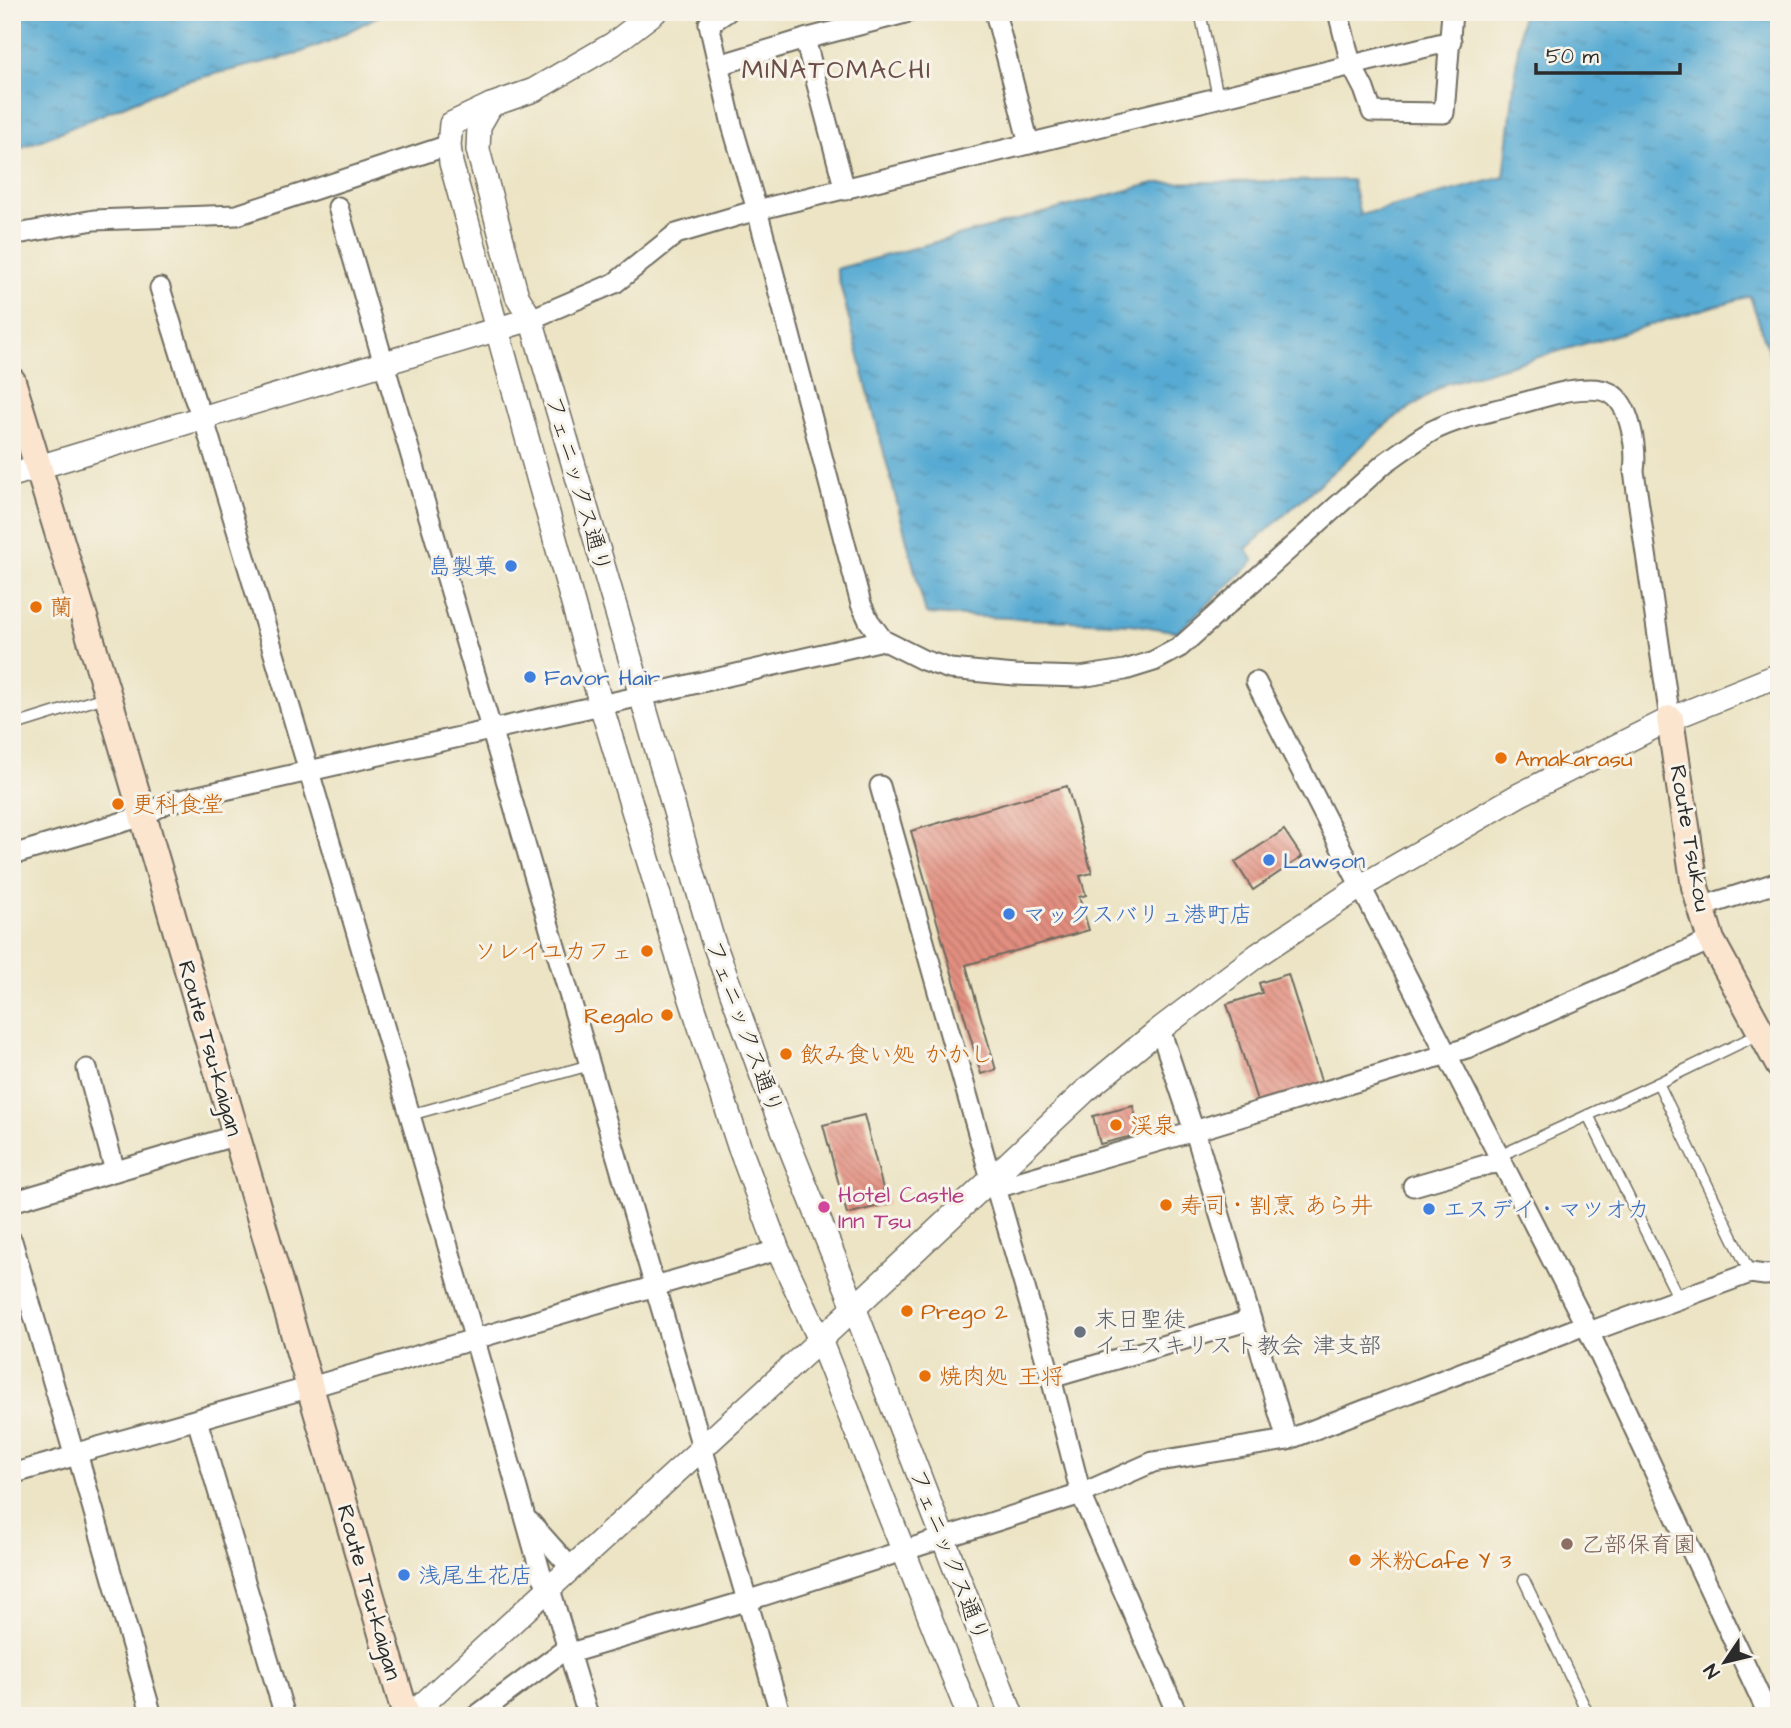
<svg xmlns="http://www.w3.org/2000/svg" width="1791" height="1728" viewBox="0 0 1791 1728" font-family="'Architects Daughter','Klee One',sans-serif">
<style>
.water{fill:url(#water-ripples);stroke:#416a7f;stroke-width:2}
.building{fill:url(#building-back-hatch)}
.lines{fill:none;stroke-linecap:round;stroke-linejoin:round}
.service-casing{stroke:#6f6c61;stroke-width:13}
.minor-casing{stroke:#6f6c61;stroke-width:23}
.tertiary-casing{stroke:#6f6c61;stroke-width:26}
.secondary-casing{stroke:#6f6c61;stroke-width:30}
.service{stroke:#fff;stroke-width:10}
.minor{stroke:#fff;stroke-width:19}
.tertiary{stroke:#fff;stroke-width:23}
.secondary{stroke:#fbe5cf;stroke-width:26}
.shop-dot{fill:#3f7fe0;stroke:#f7f3e8;stroke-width:2.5}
.food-dot{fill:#e8710a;stroke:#f7f3e8;stroke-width:2.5}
.hotel-dot{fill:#d1479c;stroke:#f7f3e8;stroke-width:2.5}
.worship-dot{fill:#6b7280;stroke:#f7f3e8;stroke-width:2.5}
.education-dot{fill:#8d6e63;stroke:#f7f3e8;stroke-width:2.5}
.labels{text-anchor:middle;stroke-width:6;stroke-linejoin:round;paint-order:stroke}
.street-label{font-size:23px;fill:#2b2b2b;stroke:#f7f3e8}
.shop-label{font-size:23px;fill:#366cbe;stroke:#f7f3e8;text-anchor:start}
.food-label{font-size:23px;fill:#c56008;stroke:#f7f3e8;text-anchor:start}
.hotel-label{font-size:23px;fill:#b23c85;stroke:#f7f3e8;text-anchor:start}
.worship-label{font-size:23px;fill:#5b616d;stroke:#f7f3e8;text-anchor:start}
.education-label{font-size:23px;fill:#785e54;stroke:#f7f3e8;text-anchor:start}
.quarter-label{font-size:26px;letter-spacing:2px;fill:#6b4e49;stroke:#f7f3e8}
</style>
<defs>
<pattern id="water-ripples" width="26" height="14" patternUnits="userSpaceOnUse" patternTransform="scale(1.75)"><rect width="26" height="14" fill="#57aad3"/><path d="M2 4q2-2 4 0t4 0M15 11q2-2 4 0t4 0" fill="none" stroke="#488bab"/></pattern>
<pattern id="building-back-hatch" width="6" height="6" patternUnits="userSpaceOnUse" patternTransform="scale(1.75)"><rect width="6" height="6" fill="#e38f80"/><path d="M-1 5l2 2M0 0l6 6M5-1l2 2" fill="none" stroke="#b87569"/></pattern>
</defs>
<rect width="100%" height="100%" fill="#f7f3e8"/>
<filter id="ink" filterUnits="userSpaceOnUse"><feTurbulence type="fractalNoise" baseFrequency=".0143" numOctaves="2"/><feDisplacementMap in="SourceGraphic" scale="14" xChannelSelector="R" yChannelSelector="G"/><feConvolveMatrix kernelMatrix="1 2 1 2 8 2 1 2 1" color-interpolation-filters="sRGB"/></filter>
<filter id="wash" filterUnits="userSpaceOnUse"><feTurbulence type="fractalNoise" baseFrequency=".00686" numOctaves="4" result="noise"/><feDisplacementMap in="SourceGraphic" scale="28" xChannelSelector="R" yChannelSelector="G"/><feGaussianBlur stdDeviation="1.57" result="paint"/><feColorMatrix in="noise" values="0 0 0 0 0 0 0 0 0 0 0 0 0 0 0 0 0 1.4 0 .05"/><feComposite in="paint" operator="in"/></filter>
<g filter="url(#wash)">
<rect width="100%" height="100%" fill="#ece4c4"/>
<!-- water -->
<g class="water">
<path d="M 12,12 L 386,12 L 330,41 L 294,55 L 178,83 L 39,141 L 12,150 Z"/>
<path d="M 1522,12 L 1779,12 L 1779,383 L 1750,296 L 1445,384 L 1389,422 L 1246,549 L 1254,561 L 1178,632 L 1131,624 L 926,614 L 836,269 L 1154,183 L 1352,180 L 1360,215 L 1504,177 Z"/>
</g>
<g id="blocks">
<!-- building -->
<g class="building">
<path d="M 1067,786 L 1092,873 L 1080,876 L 1086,895 L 1079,897 L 1089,930 L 966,965 L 996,1070 L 981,1074 L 911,831 Z"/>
<path d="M 1284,830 L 1302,857 L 1253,890 L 1235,862 Z"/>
<path d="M 1288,974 L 1322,1084 L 1258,1104 L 1227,1004 L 1262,993 L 1259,983 Z"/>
<path d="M 1133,1106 L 1140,1134 L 1100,1144 L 1093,1116 Z"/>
<path d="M 864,1115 L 887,1204 L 847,1214 L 823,1125 Z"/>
</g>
</g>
</g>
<g filter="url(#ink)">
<use href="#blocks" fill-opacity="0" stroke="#6f6c61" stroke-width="2"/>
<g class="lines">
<!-- service casing -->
<g class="service-casing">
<g id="service">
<path d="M 1200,12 L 1218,97"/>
<path d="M 12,721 L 18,724 L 108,696"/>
<path d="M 1658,1083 L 1750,1273"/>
<path d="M 410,1115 L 590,1065"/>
<path d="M 1588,1115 L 1679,1299"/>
<path d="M 1499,1156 L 1658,1083 L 1761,1033"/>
<path d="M 1524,1580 L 1589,1716"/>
</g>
</g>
<!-- minor casing -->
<g class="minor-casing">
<g id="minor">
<path d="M 727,12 L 709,24 L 732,125 L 757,210 L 861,604 L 869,621 L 883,640 L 923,660 L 950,669 L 1015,675 L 1080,677 L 1125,670 L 1154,661 L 1180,647 L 1385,463 C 1401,452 1417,439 1434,430 C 1458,418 1485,413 1511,406 C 1529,401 1549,395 1568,391 C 1581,389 1598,387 1610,393 C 1631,404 1637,450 1634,471 L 1670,719"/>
<path d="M 995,12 L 1029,144"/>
<path d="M 1338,12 L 1351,64 L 1364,89 L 1372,112 L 1444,113 L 1452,12"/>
<path d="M 805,39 L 845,190"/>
<path d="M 719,65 L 805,39 L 909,12"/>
<path d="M 338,207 L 781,1716"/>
<path d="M 12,235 L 94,220 L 237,215 L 449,145"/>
<path d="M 160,288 L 195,400 L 203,417 C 319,802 433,1187 541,1574 L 550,1589 L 588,1716"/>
<path d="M 531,319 L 615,283 L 676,234 L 757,210 L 1451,41"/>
<path d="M 1256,682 L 1589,1332 L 1769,1716"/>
<path d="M 880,786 L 991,1179 L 996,1188 L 1051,1378 L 1081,1494 L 1178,1716"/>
<path d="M 12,855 L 143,816 L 167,803 L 641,696 L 883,640"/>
<path d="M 1701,907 L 1779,882"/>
<path d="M 1160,1029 L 1194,1131 L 1196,1135 L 1287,1440"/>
<path d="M 87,1069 L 115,1171"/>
<path d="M 1413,1186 L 1489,1164 L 1502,1163"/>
<path d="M 996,1188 L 1194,1131 L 1467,1048 L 1711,940"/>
<path d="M 12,1202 L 237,1135"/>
<path d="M 12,1241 L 74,1454"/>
<path d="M 1589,1332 L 1750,1273 L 1765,1275 L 1779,1274"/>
<path d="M 1051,1378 L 1251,1320"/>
<path d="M 197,1420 L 285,1716"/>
<path d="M 77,1453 L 152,1716"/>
<path d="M 12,1474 L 67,1458 L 77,1453 L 311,1387 L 778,1250"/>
<path d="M 530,1522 L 571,1568"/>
<path d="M 570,1653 L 746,1601 L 1081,1494 L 1153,1462 L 1287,1440 L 1585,1325"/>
<path d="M 476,1716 L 567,1648"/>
</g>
</g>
<!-- tertiary casing -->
<g class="tertiary-casing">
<g id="tertiary">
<path d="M 655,12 L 613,44 L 534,90 L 491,105 L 451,124 L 449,145 L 451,163 L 601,705 L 686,984 L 739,1146 L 778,1250 L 820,1340 L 969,1716"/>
<path d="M 491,105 L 479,126 L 478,150 L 517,296 L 531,319 L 712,938 L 766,1087 L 854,1307 L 1012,1716"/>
<path d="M 12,475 L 531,319"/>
<path d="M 410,1716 L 820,1340 L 1084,1092 L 1160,1029 L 1259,954 L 1360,887 L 1519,795 L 1670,719 L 1779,675"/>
</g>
</g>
<!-- secondary casing -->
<g class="secondary-casing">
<g id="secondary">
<path d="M 12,381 L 108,696 L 406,1716"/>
<path d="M 1670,719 L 1695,887 L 1711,940 L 1779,1065"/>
</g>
</g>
<!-- service -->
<use href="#service" class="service"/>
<!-- minor -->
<use href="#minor" class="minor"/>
<!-- tertiary -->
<use href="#tertiary" class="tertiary"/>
<!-- secondary -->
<use href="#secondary" class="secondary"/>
</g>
</g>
<!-- markers -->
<g class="shop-dot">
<circle cx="511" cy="566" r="7"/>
<circle cx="530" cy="677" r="7"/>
<circle cx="1269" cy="860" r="7"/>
<circle cx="1009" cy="914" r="7"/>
<circle cx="1429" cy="1209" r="7"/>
<circle cx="404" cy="1575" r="7"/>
</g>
<g class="food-dot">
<circle cx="36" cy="607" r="7"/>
<circle cx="1501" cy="758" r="7"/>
<circle cx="118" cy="804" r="7"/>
<circle cx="647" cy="951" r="7"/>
<circle cx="667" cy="1015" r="7"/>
<circle cx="786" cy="1054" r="7"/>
<circle cx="1116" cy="1125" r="7"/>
<circle cx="1166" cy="1205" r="7"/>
<circle cx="907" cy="1311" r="7"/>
<circle cx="925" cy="1376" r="7"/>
<circle cx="1355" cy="1560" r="7"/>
</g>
<circle class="hotel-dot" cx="824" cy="1207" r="7"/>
<circle class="worship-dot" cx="1080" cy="1332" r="7"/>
<circle class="education-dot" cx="1567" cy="1544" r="7"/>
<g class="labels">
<!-- street labels -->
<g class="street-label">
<text transform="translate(579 484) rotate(74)" y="8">フェニックス通り</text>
<text transform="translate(1691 838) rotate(80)" y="8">Route Tsukou</text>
<text transform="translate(745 1027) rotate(70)" y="8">フェニックス通り</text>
<text transform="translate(211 1048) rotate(74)" y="8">Route Tsu-kaigan</text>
<text transform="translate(950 1555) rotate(69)" y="8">フェニックス通り</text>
<text transform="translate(370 1592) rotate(74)" y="8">Route Tsu-kaigan</text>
</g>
<!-- shop labels -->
<g class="shop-label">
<text x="497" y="574" text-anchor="end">島製菓</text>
<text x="544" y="685">Favor Hair</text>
<text x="1283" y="868">Lawson</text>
<text x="1023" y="922">マックスバリュ港町店</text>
<text x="1443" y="1217">エスデイ・マツオカ</text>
<text x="418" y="1583">浅尾生花店</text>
</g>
<!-- food labels -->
<g class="food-label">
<text x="50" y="615">蘭</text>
<text x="1515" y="766">Amakarasu</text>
<text x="132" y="812">更科食堂</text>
<text x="633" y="959" text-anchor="end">ソレイユカフェ</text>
<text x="653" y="1023" text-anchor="end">Regalo</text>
<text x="800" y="1062">飲み食い処 かかし</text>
<text x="1130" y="1133">渓泉</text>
<text x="1180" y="1213">寿司・割烹 あら井</text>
<text x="921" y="1319">Prego 2</text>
<text x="939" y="1384">焼肉処 王将</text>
<text x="1369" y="1568">米粉Cafe Y 3</text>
</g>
<!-- hotel labels -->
<g class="hotel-label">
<text x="838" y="1202">Hotel Castle<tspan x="838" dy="26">Inn Tsu</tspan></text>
</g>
<!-- worship labels -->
<g class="worship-label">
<text x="1094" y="1327">末日聖徒<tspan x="1094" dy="26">イエスキリスト教会 津支部</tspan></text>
</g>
<!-- education labels -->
<g class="education-label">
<text x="1581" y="1552">乙部保育園</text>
</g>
<!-- quarter labels -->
<g class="quarter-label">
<text x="837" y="78">MINATOMACHI</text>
</g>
</g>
<!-- margin -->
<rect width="1791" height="1728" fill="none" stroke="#f7f3e8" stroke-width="42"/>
<!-- north arrow -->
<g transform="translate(1725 1662) rotate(235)" stroke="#f7f3e8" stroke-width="5" paint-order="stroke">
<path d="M0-5L12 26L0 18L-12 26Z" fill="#2b2b2b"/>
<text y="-10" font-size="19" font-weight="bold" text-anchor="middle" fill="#2b2b2b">N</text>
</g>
<!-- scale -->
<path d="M1536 63v10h144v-10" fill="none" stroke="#2b2b2b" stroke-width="3.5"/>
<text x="1546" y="63" font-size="21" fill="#2b2b2b" stroke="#f7f3e8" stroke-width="5" paint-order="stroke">50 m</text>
</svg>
